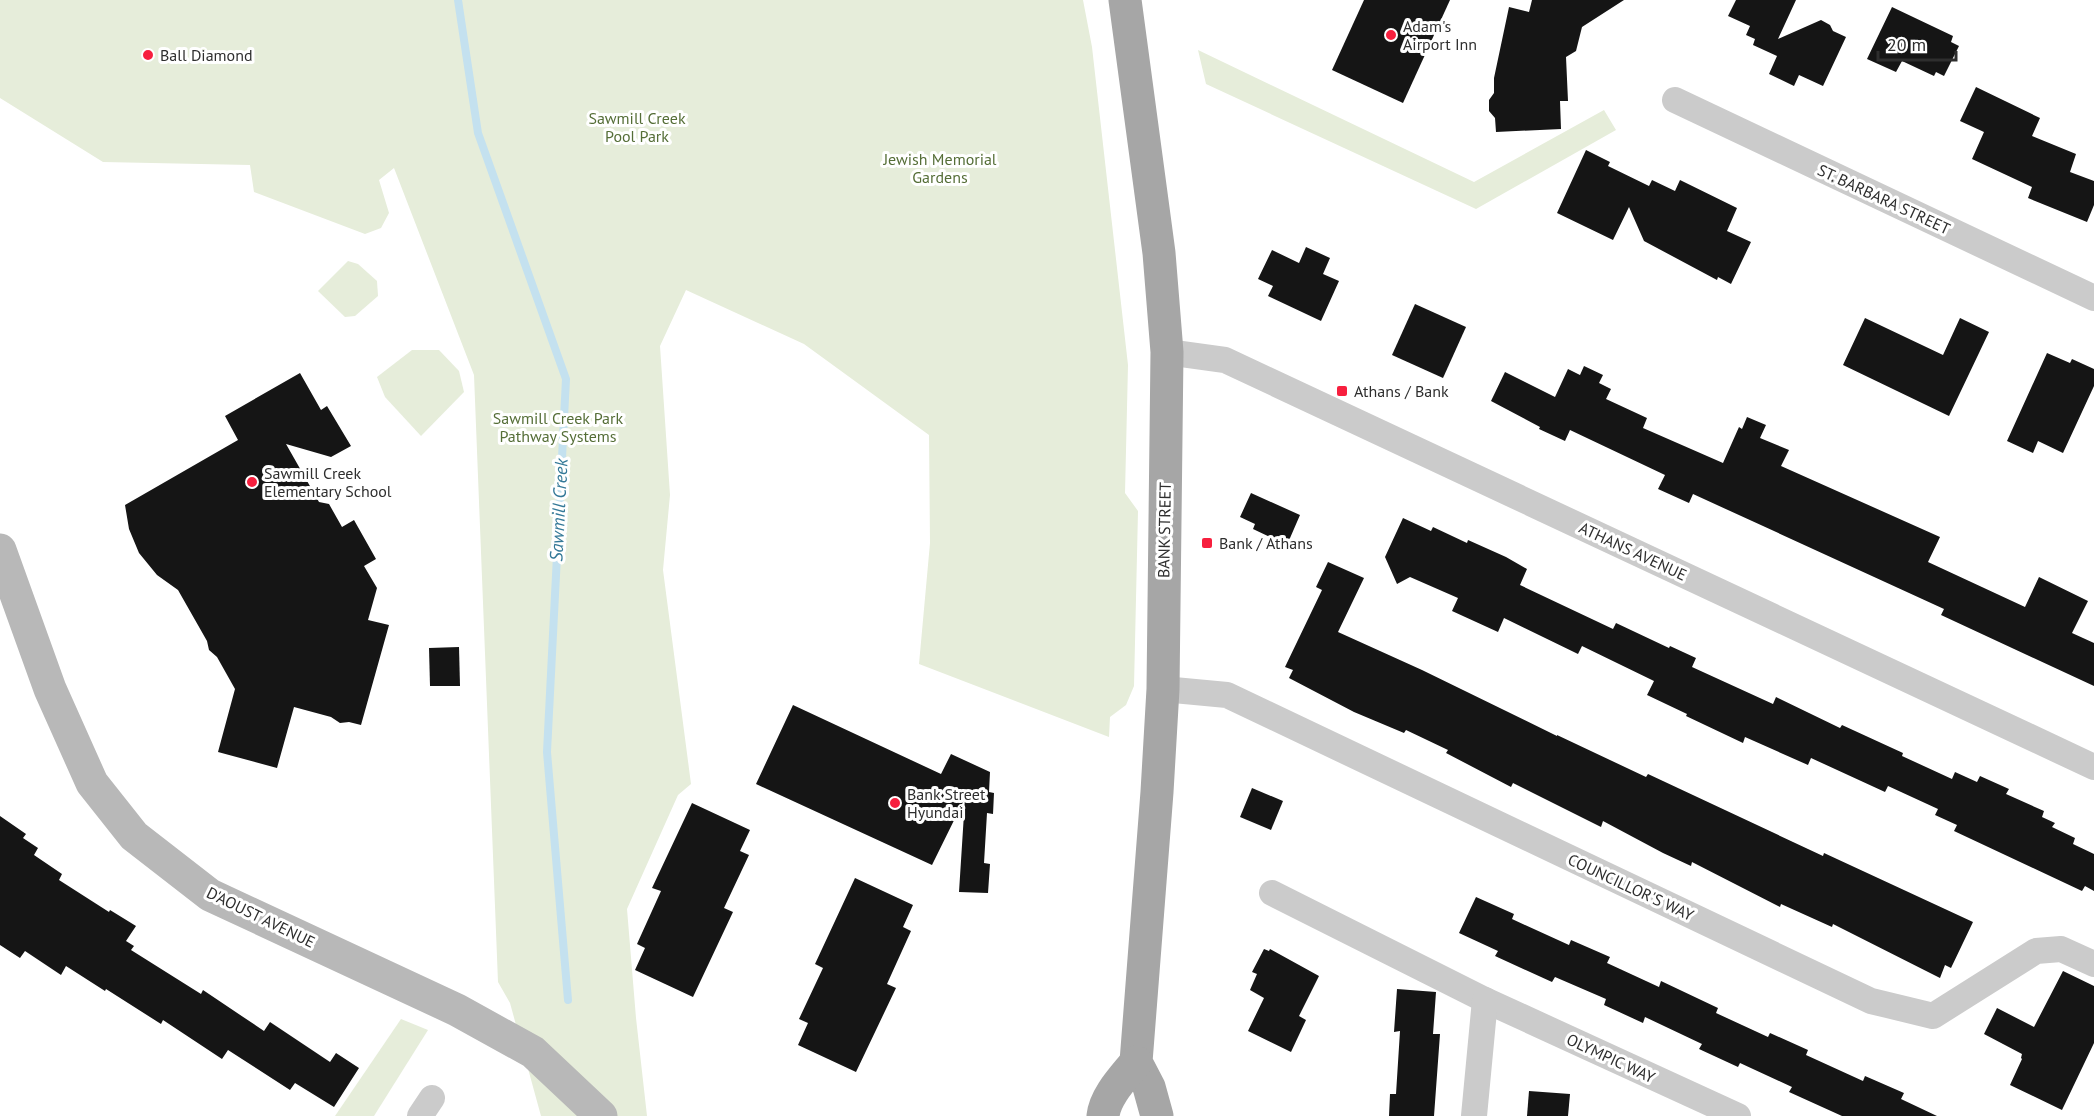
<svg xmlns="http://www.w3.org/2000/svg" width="2094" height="1116" viewBox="0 0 2094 1116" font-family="'PT Sans',sans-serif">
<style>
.green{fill:#e6edda}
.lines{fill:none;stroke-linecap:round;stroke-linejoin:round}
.stream{stroke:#c4e1ef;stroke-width:8}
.building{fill:#151515}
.street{stroke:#cbcbcb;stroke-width:26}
.secondary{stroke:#b8b8b8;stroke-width:33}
.primary{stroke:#a6a6a6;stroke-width:33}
.poi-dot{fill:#f71f3e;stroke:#fff;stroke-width:2}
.labels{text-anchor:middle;stroke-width:6;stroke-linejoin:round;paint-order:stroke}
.poi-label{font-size:16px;fill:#2e2e2e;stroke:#fff;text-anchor:start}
.park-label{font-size:16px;fill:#556e37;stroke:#fff}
.street-label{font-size:16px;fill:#2e2e2e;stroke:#fff}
.water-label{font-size:18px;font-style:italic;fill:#347998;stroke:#fff}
</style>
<rect width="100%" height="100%" fill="#fff"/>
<!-- green -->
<g class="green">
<path d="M 0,0 L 1083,0 L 1092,47 L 1128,365 L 1125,493 L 1138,511 L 1134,686 L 1126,705 L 1110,717 L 1109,737 L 919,664 L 930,543 L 929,435 L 804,344 L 686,290 L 660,346 L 670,495 L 663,570 L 691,784 L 678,795 L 627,909 L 636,1018 L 647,1116 L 541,1116 L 510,1003 L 498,982 L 474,375 L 394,168 L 379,180 L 389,213 L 381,228 L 365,234 L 254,192 L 250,165 L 103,162 L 0,98 Z"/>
<path d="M 1198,50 L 1474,182 L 1604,110 L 1616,130 L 1476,209 L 1206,84 Z"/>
<path d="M 348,261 L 358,264 L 377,281 L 378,296 L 355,316 L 345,317 L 318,291 Z"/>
<path d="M 412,350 L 439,350 L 459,371 L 464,392 L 421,436 L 385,397 L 377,377 Z"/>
<path d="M 401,1019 L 428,1030 L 374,1116 L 335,1116 Z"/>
</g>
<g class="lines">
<!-- stream -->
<path class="stream" d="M 458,0 L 478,133 L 566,379 L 547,752 L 568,1000"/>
</g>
<!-- building -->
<g class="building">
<path d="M 1364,0 L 1450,0 L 1403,103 L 1332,70 Z"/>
<path d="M 1532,0 L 1624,0 L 1582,27 L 1576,51 L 1566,57 L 1568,101 L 1560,101 L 1561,129 L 1496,132 L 1495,118 L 1489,111 L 1489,100 L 1494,93 L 1494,78 L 1509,7 L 1529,12 Z"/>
<path d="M 1736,0 L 1796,0 L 1778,39 L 1821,20 L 1830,25 L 1833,31 L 1846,37 L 1823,86 L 1799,75 L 1794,86 L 1769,74 L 1777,56 L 1753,45 L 1755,39 L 1746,35 L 1750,26 L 1728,16 Z"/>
<path d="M 1892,7 L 1953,36 L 1951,42 L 1959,46 L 1944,76 L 1936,72 L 1934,76 L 1902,61 L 1896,72 L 1867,59 Z"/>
<path d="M 1976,87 L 2040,118 L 2032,136 L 2076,154 L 2070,172 L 2094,181 L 2094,205 L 2087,222 L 2028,198 L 2032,187 L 1972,159 L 1984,132 L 1960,121 Z"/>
<path d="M 1586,150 L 1610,162 L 1608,166 L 1649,186 L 1652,180 L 1675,191 L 1680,180 L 1737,208 L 1727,231 L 1751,242 L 1731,284 L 1718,277 L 1717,280 L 1644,241 L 1629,207 L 1613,240 L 1557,213 Z"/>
<path d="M 1306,247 L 1330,258 L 1323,274 L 1339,281 L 1321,321 L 1268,296 L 1273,286 L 1258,279 L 1272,250 L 1299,263 Z"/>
<path d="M 1415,304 L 1466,327 L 1443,378 L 1392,355 Z"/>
<path d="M 1865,318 L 1943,355 L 1960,318 L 1989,332 L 1949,416 L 1843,365 Z"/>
<path d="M 2047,353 L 2070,363 L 2072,359 L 2094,369 L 2094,386 L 2063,453 L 2038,441 L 2033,453 L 2007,441 Z"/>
<path d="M 1584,366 L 1603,375 L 1599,383 L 1611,389 L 1606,399 L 1647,418 L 1643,428 L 1723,463 L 1739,427 L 1742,429 L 1747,417 L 1766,425 L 1760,438 L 1789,450 L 1781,466 L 1940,537 L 1928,562 L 2025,607 L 2039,577 L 2088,601 L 2072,633 L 2094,643 L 2094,686 L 1941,615 L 1944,609 L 1693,494 L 1689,503 L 1658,489 L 1665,475 L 1570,430 L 1565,441 L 1539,429 L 1540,427 L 1491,401 L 1505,372 L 1555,397 L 1568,369 L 1580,375 Z"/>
<path d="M 300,373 L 321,410 L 327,406 L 351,446 L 331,457 L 286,444 L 319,502 L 329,504 L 342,527 L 354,520 L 376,559 L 364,566 L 377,588 L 368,620 L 389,625 L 361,725 L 349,722 L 340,723 L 331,717 L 294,707 L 277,768 L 218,752 L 235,689 L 217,657 L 209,650 L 207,641 L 178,590 L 157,575 L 139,553 L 129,529 L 125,505 L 238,440 L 225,416 Z"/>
<path d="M 1251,493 L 1300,515 L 1287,545 L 1253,529 L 1255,524 L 1240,517 Z"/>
<path d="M 1403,518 L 1431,531 L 1433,527 L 1467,543 L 1468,540 L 1506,557 L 1527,569 L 1520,585 L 1613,629 L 1616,623 L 1669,648 L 1670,646 L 1696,658 L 1692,667 L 1773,704 L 1776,697 L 1840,728 L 1842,725 L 1903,753 L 1902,756 L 1952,779 L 1955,772 L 1977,782 L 1980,776 L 2009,789 L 2006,794 L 2044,811 L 2042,817 L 2055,823 L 2052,827 L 2075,838 L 2073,844 L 2094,854 L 2094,891 L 2085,886 L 2082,891 L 1954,831 L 1957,825 L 1935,815 L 1938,809 L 1888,786 L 1885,792 L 1811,758 L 1808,765 L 1745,737 L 1743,743 L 1686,716 L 1687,714 L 1647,695 L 1654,681 L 1582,646 L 1578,654 L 1504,618 L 1498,632 L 1452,611 L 1458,598 L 1410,577 L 1397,584 L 1385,557 Z"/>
<path d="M 1328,562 L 1364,578 L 1338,632 L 1422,670 L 1557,736 L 1557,735 L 1646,777 L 1648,774 L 1823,856 L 1824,853 L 1973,922 L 1951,968 L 1945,965 L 1940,978 L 1833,924 L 1832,927 L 1781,904 L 1780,907 L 1692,862 L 1691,866 L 1663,853 L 1603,821 L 1601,827 L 1513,783 L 1511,787 L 1446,753 L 1448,750 L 1406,730 L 1404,733 L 1354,712 L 1289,678 L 1293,670 L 1285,667 L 1322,590 L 1316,587 Z"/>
<path d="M 459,647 L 460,686 L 430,686 L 429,648 Z"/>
<path d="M 793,705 L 941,774 L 951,754 L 990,772 L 989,792 L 994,793 L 993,814 L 987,813 L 984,863 L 990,864 L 988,893 L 959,892 L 965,798 L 932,865 L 756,784 Z"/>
<path d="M 1252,788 L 1283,801 L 1271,830 L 1240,817 Z"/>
<path d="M 692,803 L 750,830 L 740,851 L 749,855 L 724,908 L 733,912 L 693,997 L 635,970 L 645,948 L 637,944 L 661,891 L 652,888 Z"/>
<path d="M 0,816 L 26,834 L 23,838 L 38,848 L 34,855 L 62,874 L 59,880 L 109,912 L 110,910 L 136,926 L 126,941 L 134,946 L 131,950 L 201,994 L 203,990 L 264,1031 L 270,1022 L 330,1062 L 336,1053 L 359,1068 L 334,1107 L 295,1083 L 290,1090 L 228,1050 L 222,1059 L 163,1020 L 161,1024 L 106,989 L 105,991 L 66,966 L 61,975 L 25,951 L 20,958 L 0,945 Z"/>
<path d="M 855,878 L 913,905 L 903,927 L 911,931 L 887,984 L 896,988 L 856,1072 L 798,1045 L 808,1023 L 799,1019 L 823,968 L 815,964 Z"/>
<path d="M 1476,897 L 1514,914 L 1512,919 L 1569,945 L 1571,940 L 1610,957 L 1607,963 L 1659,987 L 1661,981 L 1718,1008 L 1716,1013 L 1768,1037 L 1770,1033 L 1808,1050 L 1806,1055 L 1863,1081 L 1865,1076 L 1904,1093 L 1901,1099 L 1937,1116 L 1842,1116 L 1789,1092 L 1792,1087 L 1740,1063 L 1738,1067 L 1699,1049 L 1702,1044 L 1645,1017 L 1643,1023 L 1604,1005 L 1606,999 L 1555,977 L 1552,982 L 1495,956 L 1498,951 L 1459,933 Z"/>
<path d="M 1264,949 L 1269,951 L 1270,949 L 1319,976 L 1299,1016 L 1306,1020 L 1291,1052 L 1248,1031 L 1264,998 L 1250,990 L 1257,974 L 1252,972 Z"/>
<path d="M 2063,971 L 2094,986 L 2094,1043 L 2062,1110 L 2010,1085 L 2022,1059 L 2021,1058 L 2022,1054 L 1984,1034 L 1997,1008 L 2034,1027 Z"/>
<path d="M 1397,989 L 1436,992 L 1433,1034 L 1440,1034 L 1434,1116 L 1389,1116 L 1390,1094 L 1396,1094 L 1400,1031 L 1394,1032 Z"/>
<path d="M 1529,1091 L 1570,1094 L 1568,1116 L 1527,1116 Z"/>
</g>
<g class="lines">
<!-- street -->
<g class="street">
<path d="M 1675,100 L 2094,298"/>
<path d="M 1167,352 L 1225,360 L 2094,767"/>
<path d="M 1163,689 L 1227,695 L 1871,1001 L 1933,1016 L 2036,951 L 2061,949 L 2094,964"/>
<path d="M 1272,893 L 1485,1000 L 1738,1116"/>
<path d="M 420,1116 L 432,1098"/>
<path d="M 1474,1116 L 1485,1000"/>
</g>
<!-- secondary -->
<path class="secondary" d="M 0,550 L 50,689 L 92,783 L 134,836 L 210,895 L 457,1010 L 533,1052 L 601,1116"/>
<!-- primary -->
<g class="primary">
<path d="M 1125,0 L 1159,253 L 1167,352 L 1163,689 L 1157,792 L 1136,1062 L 1149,1087 L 1157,1116"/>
<path d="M 1103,1116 C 1105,1096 1124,1077 1136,1062"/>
</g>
</g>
<!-- markers -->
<g class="poi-dot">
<circle cx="1391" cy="35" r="6"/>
<circle cx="148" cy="55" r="6"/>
<rect x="1336" y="385" width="12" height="12" rx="3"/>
<circle cx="252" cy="482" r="6"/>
<rect x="1201" y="537" width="12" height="12" rx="3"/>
<circle cx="895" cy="803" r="6"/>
</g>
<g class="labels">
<!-- poi labels -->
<g class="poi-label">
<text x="1403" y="32">Adam's<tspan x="1403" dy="18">Airport Inn</tspan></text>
<text x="160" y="61">Ball Diamond</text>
<text x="1354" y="397">Athans / Bank</text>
<text x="264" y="479">Sawmill Creek<tspan x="264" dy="18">Elementary School</tspan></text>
<text x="1219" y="549">Bank / Athans</text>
<text x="907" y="800">Bank Street<tspan x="907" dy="18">Hyundai</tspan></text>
</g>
<!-- park labels -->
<g class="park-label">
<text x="637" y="124">Sawmill Creek<tspan x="637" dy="18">Pool Park</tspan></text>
<text x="940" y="165">Jewish Memorial<tspan x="940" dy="18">Gardens</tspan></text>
<text x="558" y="424">Sawmill Creek Park<tspan x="558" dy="18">Pathway Systems</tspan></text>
</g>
<!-- street labels -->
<g class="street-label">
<text transform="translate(1884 199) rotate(25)" y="6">ST. BARBARA STREET</text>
<text transform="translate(1164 530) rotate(-89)" y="6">BANK STREET</text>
<text transform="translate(1633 551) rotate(25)" y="6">ATHANS AVENUE</text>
<text transform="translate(1631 887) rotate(25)" y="6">COUNCILLOR'S WAY</text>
<text transform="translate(261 917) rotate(26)" y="6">D'AOUST AVENUE</text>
<text transform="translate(1611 1058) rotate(25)" y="6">OLYMPIC WAY</text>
</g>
<!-- water labels -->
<g class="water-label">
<text transform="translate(559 510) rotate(-87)" y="6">Sawmill Creek</text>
</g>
</g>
<!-- scale -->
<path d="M1878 51v9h78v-9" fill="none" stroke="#2e2e2e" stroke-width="3"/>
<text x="1887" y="51" font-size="18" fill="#2e2e2e" stroke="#ffffff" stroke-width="4.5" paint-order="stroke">20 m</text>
</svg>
